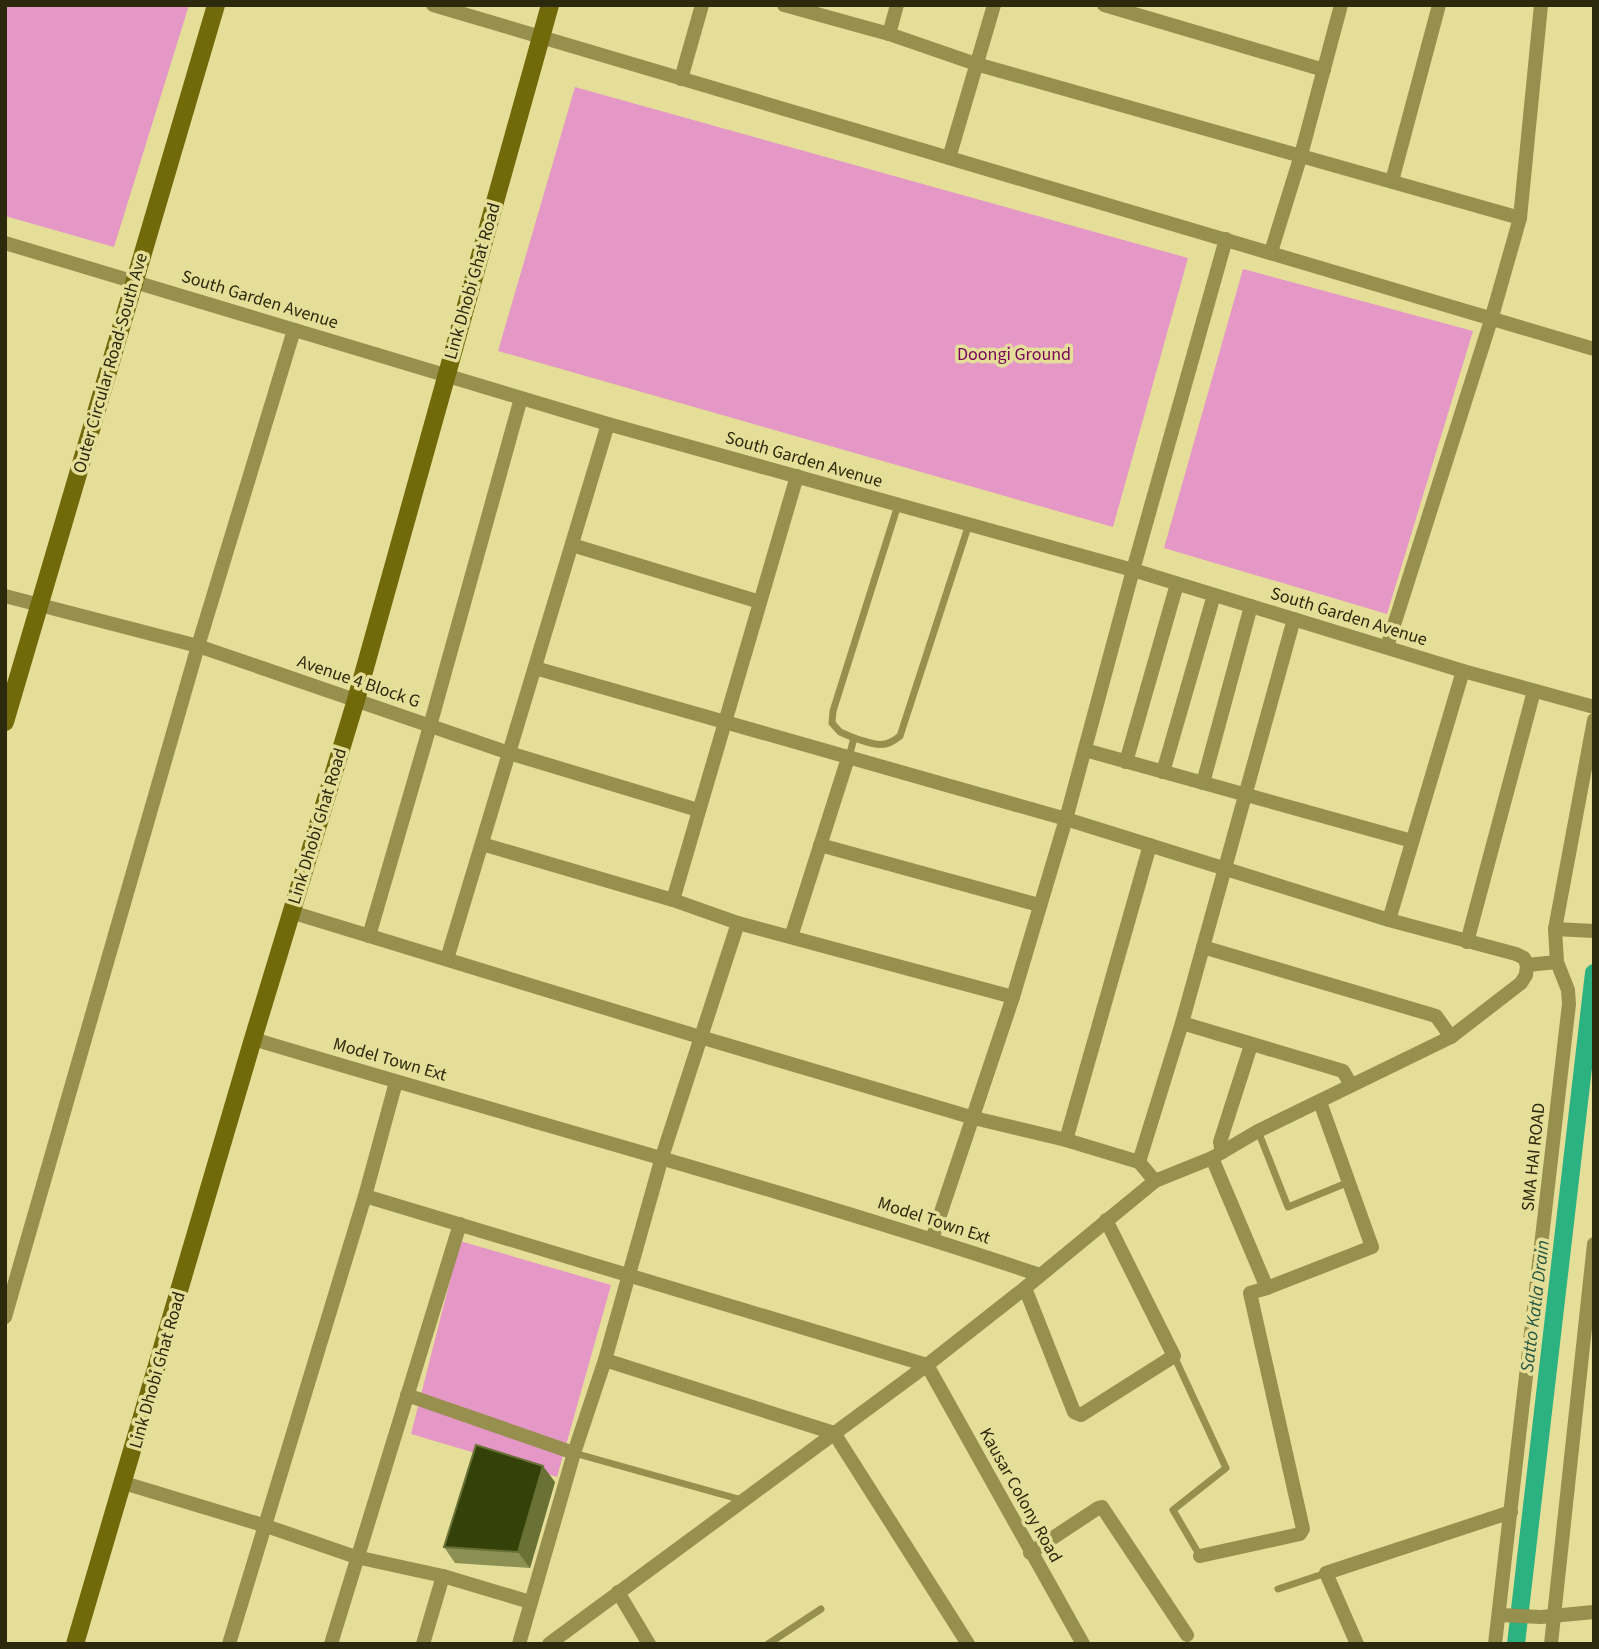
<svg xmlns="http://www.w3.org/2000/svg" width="1599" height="1649" viewBox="0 0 1599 1649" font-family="'Source Sans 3',sans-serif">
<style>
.park{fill:#e598c6}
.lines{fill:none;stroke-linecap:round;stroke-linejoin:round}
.canal{stroke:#2cb181;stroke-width:18}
.lane{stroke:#968f4e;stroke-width:7}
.street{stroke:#968f4e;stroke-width:14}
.secondary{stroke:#72690a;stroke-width:18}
.wall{fill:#8c9052}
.shaded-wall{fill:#697135}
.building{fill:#34420a;stroke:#697135;stroke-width:2}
.labels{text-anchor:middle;stroke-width:7;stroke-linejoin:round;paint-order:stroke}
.street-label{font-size:18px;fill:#2c290c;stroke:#e4de99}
.park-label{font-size:18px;fill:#79045a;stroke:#e4de99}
.water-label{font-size:19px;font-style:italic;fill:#265843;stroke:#e4de99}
</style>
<rect width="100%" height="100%" fill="#e4de99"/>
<!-- park -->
<g class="park">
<path d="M 5,5 L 189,5 L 114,247 L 5,216 Z"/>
<path d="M 575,87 L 1188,258 L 1113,527 L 498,351 Z"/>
<path d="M 1243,269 L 1473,331 L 1387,614 L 1164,548 Z"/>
<path d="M 460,1241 L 611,1285 L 557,1477 L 411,1434 Z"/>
</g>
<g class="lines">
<!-- canal -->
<path class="canal" d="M 1516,1644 L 1594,973"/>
<!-- lane -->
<g class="lane">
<path d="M 854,738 C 874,744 883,750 900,736 L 969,524"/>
<path d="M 849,757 L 854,738 L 840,732 L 832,723 L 833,711 L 898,505"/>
<path d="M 1258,1131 L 1288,1207 L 1349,1182"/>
<path d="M 1174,1356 L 1226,1468 L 1173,1510 L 1200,1556"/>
<path d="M 574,1453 L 742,1500"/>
<path d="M 1278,1589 L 1326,1573"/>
<path d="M 768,1644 L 821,1609"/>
</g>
<!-- street -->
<g class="street">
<path d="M 433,5 L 1594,349"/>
<path d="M 784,5 L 889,34 L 976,64 L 1520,218"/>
<path d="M 1104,5 L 1324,70"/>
<path d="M 889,34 L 897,5"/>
<path d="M 681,79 L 702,5"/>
<path d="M 949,158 L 994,5"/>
<path d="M 1392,181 L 1439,5"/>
<path d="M 5,243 L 608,424 L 1133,570 L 1463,671 L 1594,707"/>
<path d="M 1271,252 L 1301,155 L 1341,5"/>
<path d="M 572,545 L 760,602"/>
<path d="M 5,596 L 198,646 L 509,753 L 698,810"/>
<path d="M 1387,647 L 1491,320 L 1520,218 L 1541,5"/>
<path d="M 535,668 L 1066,819 L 1389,920 L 1516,954 L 1524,958 L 1527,965 L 1557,962"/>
<path d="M 1085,750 L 1412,841"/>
<path d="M 1126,762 L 1177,584"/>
<path d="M 1163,772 L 1214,595"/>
<path d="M 1203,783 L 1251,606"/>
<path d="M 482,844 L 673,900 L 738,923 L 1013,997"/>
<path d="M 820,845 L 1039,905"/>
<path d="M 673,900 L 797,476"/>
<path d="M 291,912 L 700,1037 L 974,1118 L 1066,1140 L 1139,1162 L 1155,1181"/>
<path d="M 1389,920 L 1463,671"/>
<path d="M 1555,929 L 1594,931"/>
<path d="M 369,936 L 430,726 L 521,398"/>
<path d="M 791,937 L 848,758"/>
<path d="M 1467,942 L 1534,691"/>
<path d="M 1203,947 L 1436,1016 L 1451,1037"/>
<path d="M 447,959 L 608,424"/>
<path d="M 1182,1023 L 1343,1071 L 1351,1085"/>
<path d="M 253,1039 C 515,1118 780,1188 1040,1275"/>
<path d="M 1066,1140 L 1150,845"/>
<path d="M 1222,1152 L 1220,1142 L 1251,1045"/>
<path d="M 1139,1162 L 1182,1023 L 1294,619"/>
<path d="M 365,1196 L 927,1365 L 1083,1644"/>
<path d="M 932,1239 L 1013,997 L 1066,819 L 1133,570 L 1226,239"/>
<path d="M 1025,1288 L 1074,1412 L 1081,1415 L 1174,1356 L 1106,1220"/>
<path d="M 1267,1288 L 1372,1247 L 1320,1102"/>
<path d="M 5,1317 L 198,646 L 294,330"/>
<path d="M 605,1360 L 834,1433 L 968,1644"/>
<path d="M 407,1395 L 574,1453"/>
<path d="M 124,1483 L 266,1526 L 356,1557 L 443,1576 L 530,1602"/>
<path d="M 1030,1553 L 1098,1508 L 1102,1507 L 1187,1635"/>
<path d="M 1200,1556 L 1300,1534 L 1303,1529 L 1250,1293 L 1267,1288 L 1212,1158"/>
<path d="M 618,1592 L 649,1644"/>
<path d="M 1499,1615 L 1541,1617 L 1594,1612"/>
<path d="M 229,1644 L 365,1196 L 396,1082"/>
<path d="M 331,1644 L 460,1224"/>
<path d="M 423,1644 L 443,1576"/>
<path d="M 519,1644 L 574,1453 L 605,1360 L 662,1157 L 738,923"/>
<path d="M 549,1644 L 927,1365 L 1025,1288 L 1155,1181 L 1212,1158 L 1258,1131 L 1451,1037 L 1521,983 L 1526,975 L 1527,965"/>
<path d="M 1357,1644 L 1326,1573 L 1511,1512"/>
<path d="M 1495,1644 L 1569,1004 L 1568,990 L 1557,962 L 1555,929 L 1594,720"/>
<path d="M 1551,1644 L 1594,1244"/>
</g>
<!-- secondary -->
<g class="secondary">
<path d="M 5,722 L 216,5"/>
<path d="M 75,1644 L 253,1039 L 356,700 L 550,5"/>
</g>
</g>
<!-- wall -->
<path class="wall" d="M 555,1482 L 530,1568 L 455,1563 L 444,1547 Z"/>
<!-- shaded-wall -->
<path class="shaded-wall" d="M 543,1466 L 555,1482 L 530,1568 L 518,1552 Z"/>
<!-- building -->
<path class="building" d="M 476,1445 L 543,1466 L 518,1552 L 444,1547 Z"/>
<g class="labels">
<!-- street labels -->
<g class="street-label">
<text transform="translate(472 281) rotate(-74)" y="6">Link Dhobi Ghat Road</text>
<text transform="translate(260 299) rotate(17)" y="6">South Garden Avenue</text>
<text transform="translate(110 363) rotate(-74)" y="6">Outer Circular Road-South Ave</text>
<text transform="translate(804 459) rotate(16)" y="6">South Garden Avenue</text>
<text transform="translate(1349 616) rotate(17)" y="6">South Garden Avenue</text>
<text transform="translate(359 681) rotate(19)" y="6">Avenue 4 Block G</text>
<text transform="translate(317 826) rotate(-73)" y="6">Link Dhobi Ghat Road</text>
<text transform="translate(390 1059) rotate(16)" y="6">Model Town Ext</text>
<text transform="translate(1533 1157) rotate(-84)" y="6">SMA HAI ROAD</text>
<text transform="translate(934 1220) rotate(18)" y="6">Model Town Ext</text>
<text transform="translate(157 1370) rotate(-74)" y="6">Link Dhobi Ghat Road</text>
<text transform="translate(1021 1495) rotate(61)" y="6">Kausar Colony Road</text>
</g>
<!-- park labels -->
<g class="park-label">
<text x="1014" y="360">Doongi Ground</text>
</g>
<!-- water labels -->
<g class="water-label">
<text transform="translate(1534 1306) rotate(-83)" y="7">Satto Katla Drain</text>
</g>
</g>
<!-- border -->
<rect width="1599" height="1649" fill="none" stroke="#2c290c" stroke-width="14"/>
</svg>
